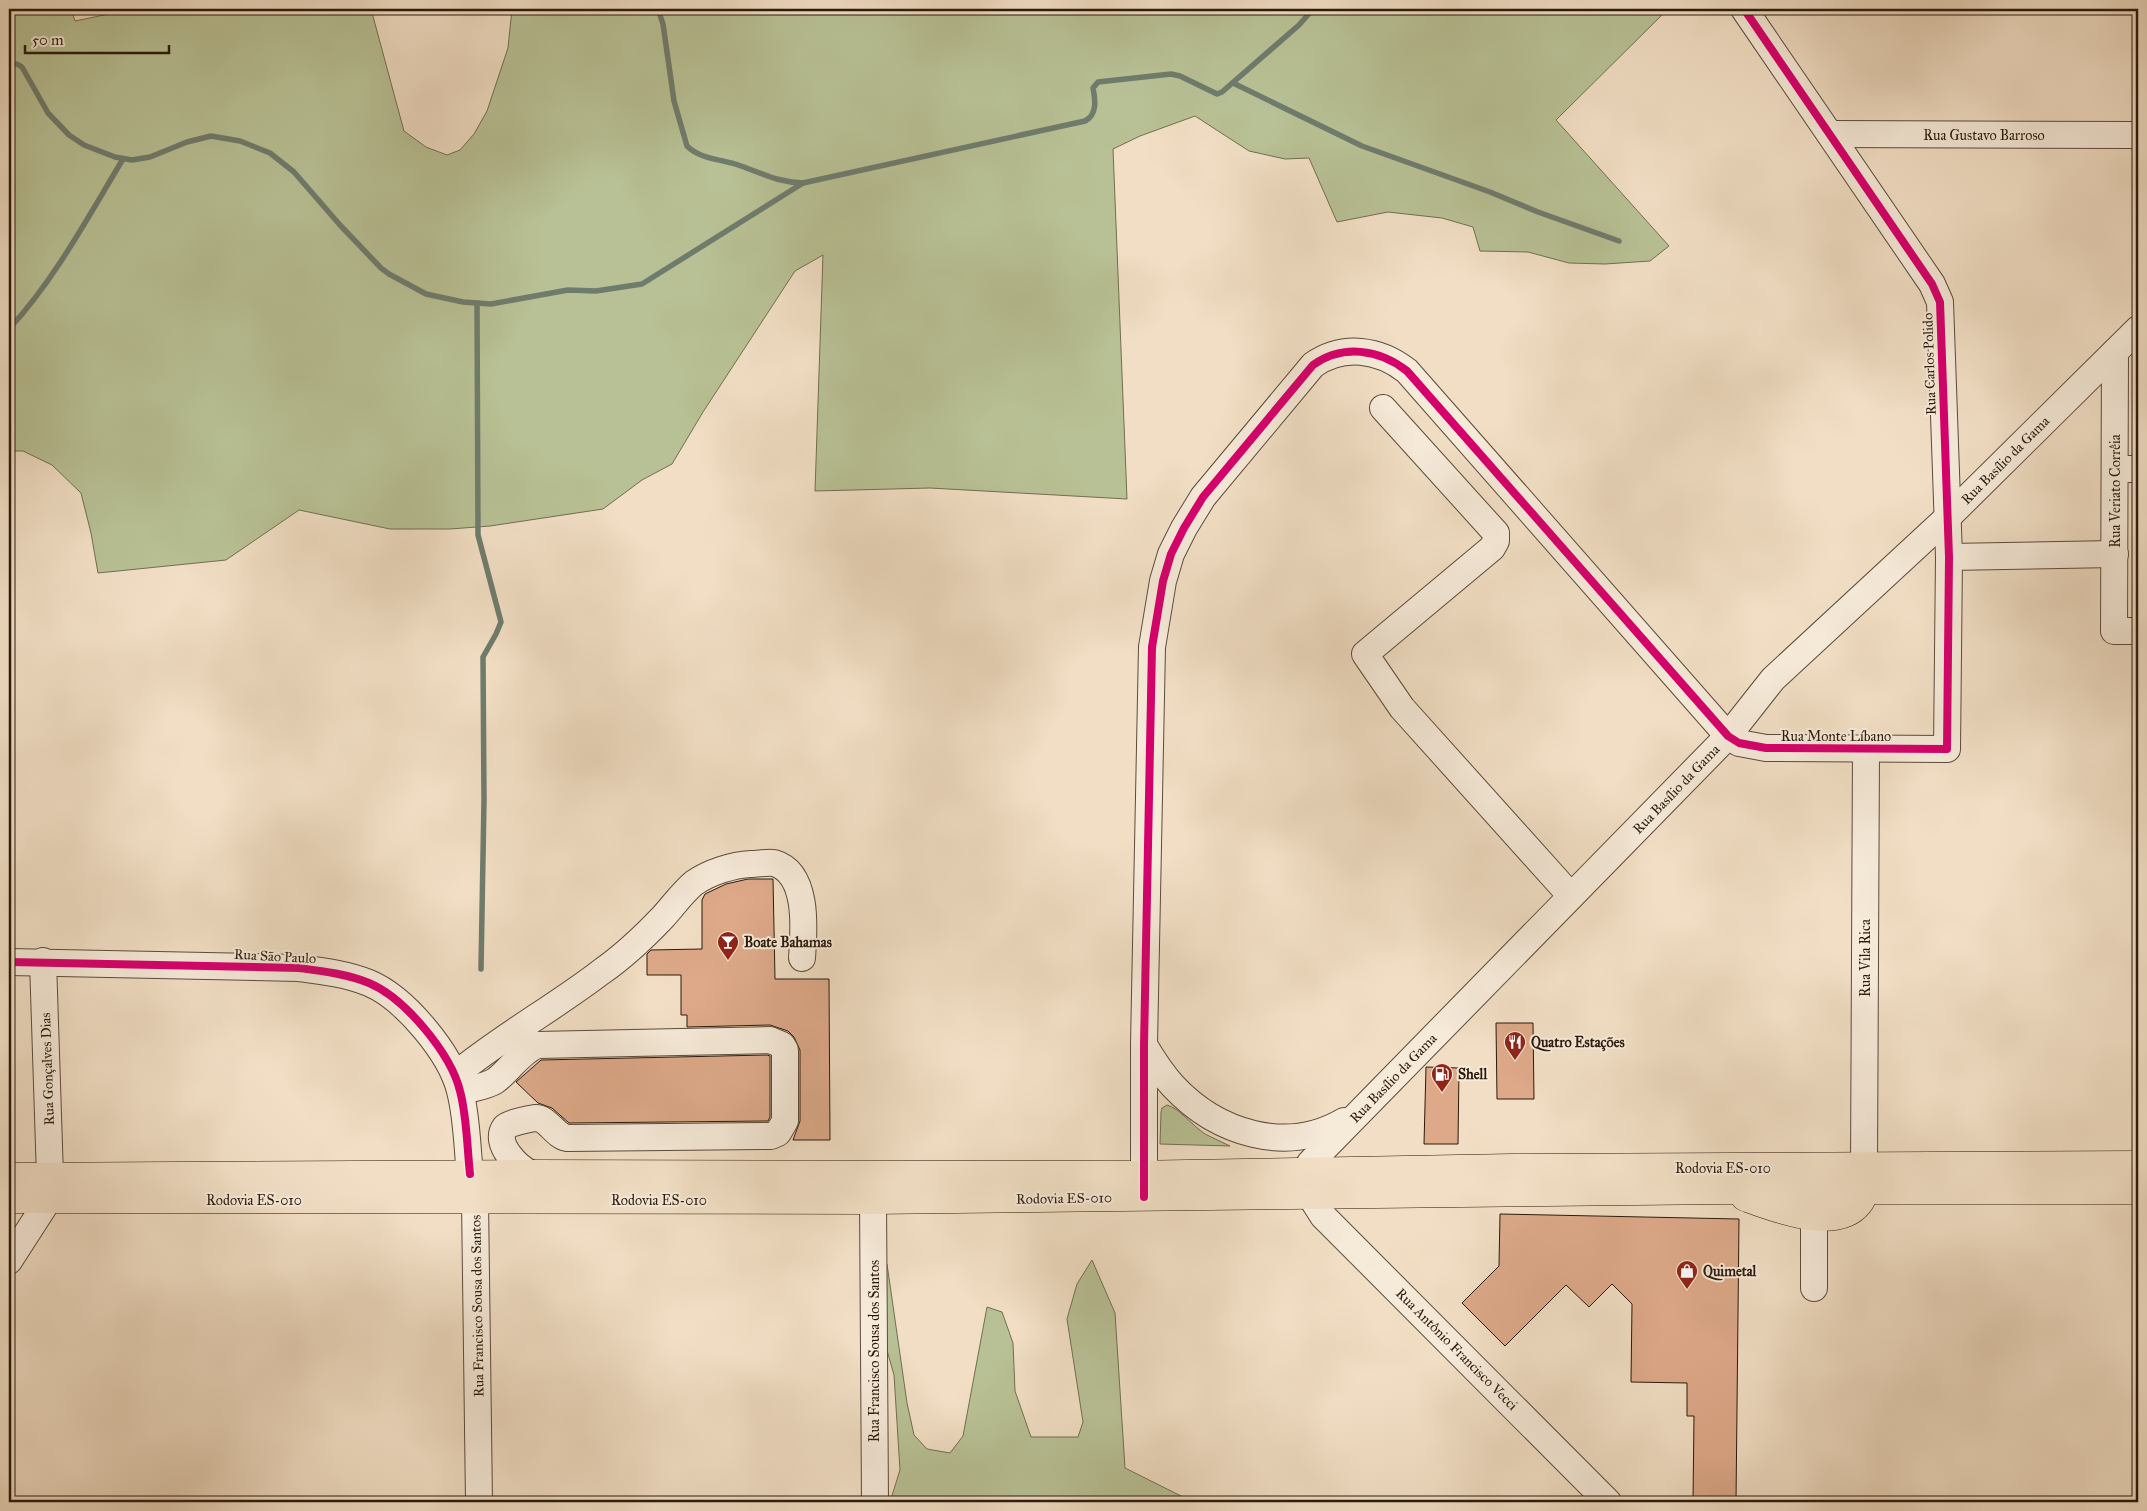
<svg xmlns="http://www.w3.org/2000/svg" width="2147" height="1511" viewBox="0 0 2147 1511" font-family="'IM FELL Great Primer',serif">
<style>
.green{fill:#b8c195;stroke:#726e50}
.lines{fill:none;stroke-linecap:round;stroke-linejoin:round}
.stream{stroke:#6f7c6d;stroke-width:5.5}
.building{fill:#dda989;stroke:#2b1a0c}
.minor-casing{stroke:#5c4b3a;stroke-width:28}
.major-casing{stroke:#2b1a0c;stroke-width:29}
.minor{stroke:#f6ead9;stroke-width:26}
.major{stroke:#f1dec4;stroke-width:28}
.cycleway-casing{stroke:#f6ead9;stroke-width:11}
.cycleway{stroke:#d6006c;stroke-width:8}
.labels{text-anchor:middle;stroke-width:4;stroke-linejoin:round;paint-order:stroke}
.street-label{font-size:14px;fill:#2b1a0c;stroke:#f6ead9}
.poi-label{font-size:14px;font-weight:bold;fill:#2b1a0c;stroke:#f6ead9;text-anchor:start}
</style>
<rect width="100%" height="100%" fill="#f1dec4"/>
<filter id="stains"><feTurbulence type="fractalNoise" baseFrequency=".004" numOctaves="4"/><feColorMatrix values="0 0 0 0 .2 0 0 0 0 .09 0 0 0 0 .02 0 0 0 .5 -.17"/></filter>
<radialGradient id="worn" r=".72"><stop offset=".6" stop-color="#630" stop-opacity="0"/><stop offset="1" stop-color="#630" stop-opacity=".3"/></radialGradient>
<!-- green -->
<g class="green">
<path d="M 9,9 L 71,9 L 75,21 L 133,9 L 371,9 L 404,131 L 426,147 L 447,155 L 460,150 L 474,134 L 487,111 L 508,48 L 512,9 L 1668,9 L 1556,120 L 1669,246 L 1650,261 L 1605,264 L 1569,263 L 1528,252 L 1480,251 L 1473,227 L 1442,218 L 1388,212 L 1337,222 L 1309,158 L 1285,159 L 1249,151 L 1195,116 L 1140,136 L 1113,149 L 1127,499 L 930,488 L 815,491 L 823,255 L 795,271 L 703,412 L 672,464 L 642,480 L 603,509 L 490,526 L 450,529 L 390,529 L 299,510 L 226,560 L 98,573 L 91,533 L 81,493 L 52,465 L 23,451 L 9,451 Z"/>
<path d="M 1167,1105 C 1179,1108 1193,1126 1205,1134 C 1213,1138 1222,1142 1230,1146 L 1160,1144 L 1161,1112 L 1162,1108 Z"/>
<path d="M 875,1254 L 887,1264 L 907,1403 L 914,1435 L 927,1449 L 950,1453 L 963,1436 L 987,1307 L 1002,1312 L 1013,1343 L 1015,1391 L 1031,1437 L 1078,1437 L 1083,1422 L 1067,1319 L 1077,1284 L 1092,1260 L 1115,1313 L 1125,1468 L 1193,1502 L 890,1502 L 900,1470 L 894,1375 L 863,1266 Z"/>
</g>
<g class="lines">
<!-- stream -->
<g class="stream">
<path d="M 658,9 L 663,24 L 674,101 L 687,146 C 701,160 723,159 741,166 C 764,174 777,182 803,183"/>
<path d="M 9,64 L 17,64 L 22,67 L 48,113 L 69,135 L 84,145 L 115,157 L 132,160 L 150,157 L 187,142 L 211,136 L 240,141 L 270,153 L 294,172 L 340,225 L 381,268 L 389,274 L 426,294 L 463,302 L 491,304 L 568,290 L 596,291 L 642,284 L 803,183 L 1085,121 C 1098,114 1095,99 1093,88 L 1098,82 L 1171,74 L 1180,76 L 1217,94 L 1222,92 L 1299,25 L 1313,9"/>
<path d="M 1233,83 L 1362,146 L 1490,192 L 1538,212 L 1619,241"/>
<path d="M 477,303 L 478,535 L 501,622 L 496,634 L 483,657 L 484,800 L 481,969"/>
<path d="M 9,329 C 55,279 88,217 123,159"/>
</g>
</g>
<!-- building -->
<g class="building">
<path d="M 748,879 L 773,879 L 775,979 L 829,979 L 830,1140 L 793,1140 L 800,1121 L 800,1050 L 794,1037 L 788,1031 L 770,1025 L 687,1027 L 687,1015 L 681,1015 L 681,975 L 647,975 L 647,954 L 651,950 L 702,949 L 702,900 L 705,894 L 726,884 Z"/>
<path d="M 1496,1023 L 1533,1023 L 1534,1099 L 1497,1099 Z"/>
<path d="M 767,1055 L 770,1056 L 770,1117 L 768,1121 L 569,1123 L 552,1108 L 538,1103 L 516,1082 L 541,1060 Z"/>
<path d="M 1426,1067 L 1459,1068 L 1458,1144 L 1424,1144 Z"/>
<path d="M 1500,1214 L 1739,1219 L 1736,1502 L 1693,1502 L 1694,1416 L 1687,1416 L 1687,1383 L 1631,1382 L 1632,1304 L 1612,1284 L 1589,1307 L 1566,1285 L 1505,1346 L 1462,1303 L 1499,1266 Z"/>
</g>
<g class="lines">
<!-- minor casing -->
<g class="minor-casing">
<g id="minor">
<path d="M 1830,134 L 2138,135"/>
<path d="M 2115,352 L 2114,631 L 2138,631"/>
<path d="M 1383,408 L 1496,533 L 1496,541 L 1492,548 L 1365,654 L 1402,708 L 1571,896"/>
<path d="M 2115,469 L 2138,469"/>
<path d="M 1949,557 L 2115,554"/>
<path d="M 43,961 L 50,1177"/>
<path d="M 9,962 L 299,968 C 322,971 347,974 369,983 C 405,998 451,1054 460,1091 C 467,1117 467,1147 470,1174"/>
<path d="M 1144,1045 C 1153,1060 1162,1074 1173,1086 C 1217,1133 1286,1155 1344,1121"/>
<path d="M 455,1075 C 501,1037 554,1008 601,972 C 624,956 644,937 663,917 C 673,906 683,892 694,883 C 710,872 732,865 751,864 C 758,864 767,862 774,863 C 809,873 804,930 802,958"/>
<path d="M 461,1092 C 471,1088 485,1087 495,1081 C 510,1070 519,1053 537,1045 L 770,1040 L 782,1045 L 785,1050 L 785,1121 L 778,1133 L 771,1136 L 567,1138 C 555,1136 547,1117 535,1118 C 529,1119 508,1123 505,1127 C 493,1144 518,1168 532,1174"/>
<path d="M 1864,1167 L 1866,749"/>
<path d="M 1144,1195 L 1144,1045 L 1152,647 L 1163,581 L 1171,554 L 1184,528 L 1203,497 L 1313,365 C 1343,344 1379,349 1407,371 L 1728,736 L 1739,743 L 1766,748 L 1947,749 L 1949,557 L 1940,302 L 1932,284 L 1744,9"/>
<path d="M 475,1200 L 479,1502"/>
<path d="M 873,1200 L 875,1502"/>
<path d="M 1814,1217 L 1814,1288"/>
<path d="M 9,1261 L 49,1199"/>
<path d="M 1608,1502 L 1323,1216 L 1309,1194 L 1310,1163 L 1728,736 L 1773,679 L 1947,518 L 2138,329"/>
</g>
</g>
<!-- major casing -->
<g class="major-casing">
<g id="major">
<path d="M 9,1177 L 532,1174 L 1130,1175 L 1512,1168 L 2138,1165"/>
<path d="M 1745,1197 C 1775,1208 1852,1239 1865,1190"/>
<path d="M 9,1199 L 873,1200 L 1725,1190 L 2138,1190"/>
</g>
</g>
<!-- minor -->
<use href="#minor" class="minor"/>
<!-- major -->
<use href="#major" class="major"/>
<!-- cycleway casing -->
<g class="cycleway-casing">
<g id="cycleway">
<path d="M 9,962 L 299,968 C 322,971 347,974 369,983 C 405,998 451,1054 460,1091 C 467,1117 467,1147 470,1174"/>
<path d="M 1144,1197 L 1144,1045 L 1152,647 L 1163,581 L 1171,554 L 1184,528 L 1203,497 L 1313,365 C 1343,344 1379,349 1407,371 L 1728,736 L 1739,743 L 1766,748 L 1947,749 L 1949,557 L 1940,302 L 1932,284 L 1744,9"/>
</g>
</g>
<!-- cycleway -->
<use href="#cycleway" class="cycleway"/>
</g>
<!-- icons -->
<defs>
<g id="bar-pin" transform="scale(1.125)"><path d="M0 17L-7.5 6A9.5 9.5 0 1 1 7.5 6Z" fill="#8f2418" stroke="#f6ead9"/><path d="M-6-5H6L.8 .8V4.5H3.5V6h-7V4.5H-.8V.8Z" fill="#fff"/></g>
<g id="restaurant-pin" transform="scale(1.125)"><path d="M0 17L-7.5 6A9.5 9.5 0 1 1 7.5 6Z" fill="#8f2418" stroke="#f6ead9"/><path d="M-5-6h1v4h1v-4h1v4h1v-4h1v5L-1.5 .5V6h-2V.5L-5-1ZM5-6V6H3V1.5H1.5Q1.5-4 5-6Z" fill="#fff"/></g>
<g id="fuel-pin" transform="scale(1.125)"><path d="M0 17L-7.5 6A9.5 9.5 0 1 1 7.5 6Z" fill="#8f2418" stroke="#f6ead9"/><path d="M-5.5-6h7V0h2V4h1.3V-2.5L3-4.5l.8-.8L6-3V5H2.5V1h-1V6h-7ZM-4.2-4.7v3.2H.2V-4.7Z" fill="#fff"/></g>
<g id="shop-pin" transform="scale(1.125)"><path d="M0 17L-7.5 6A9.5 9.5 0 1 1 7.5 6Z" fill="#8f2418" stroke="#f6ead9"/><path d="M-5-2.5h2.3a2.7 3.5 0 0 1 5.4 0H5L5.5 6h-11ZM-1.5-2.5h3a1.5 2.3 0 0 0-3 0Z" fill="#fff"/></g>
</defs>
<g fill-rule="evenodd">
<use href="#bar-pin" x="728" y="942"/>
<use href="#restaurant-pin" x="1515" y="1042"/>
<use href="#fuel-pin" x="1442" y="1074"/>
<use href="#shop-pin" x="1687" y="1271"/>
</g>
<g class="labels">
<!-- street labels -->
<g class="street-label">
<text x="1984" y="140">Rua Gustavo Barroso</text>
<text transform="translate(1929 364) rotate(-92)" y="5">Rua Carlos Polido</text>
<text transform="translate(2005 460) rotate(-45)" y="5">Rua Basílio da Gama</text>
<text transform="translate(2115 491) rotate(-90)" y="5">Rua Veriato Corrêia</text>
<text x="1836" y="741">Rua Monte Líbano</text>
<text transform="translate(1676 789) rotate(-46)" y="5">Rua Basílio da Gama</text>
<text transform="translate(275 956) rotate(3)" y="5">Rua São Paulo</text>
<text transform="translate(1865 958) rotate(-90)" y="5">Rua Vila Rica</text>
<text transform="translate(47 1069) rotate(-92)" y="5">Rua Gonçalves Dias</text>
<text transform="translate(1393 1078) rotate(-46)" y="5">Rua Basílio da Gama</text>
<text x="1723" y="1173">Rodovia ES-010</text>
<text transform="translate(1064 1198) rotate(-1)" y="5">Rodovia ES-010</text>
<text x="254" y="1205">Rodovia ES-010</text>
<text x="659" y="1205">Rodovia ES-010</text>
<text transform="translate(477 1306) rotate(-91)" y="5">Rua Francisco Sousa dos Santos</text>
<text transform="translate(1457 1349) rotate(45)" y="5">Rua Antônio Francisco Vecci</text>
<text transform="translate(874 1351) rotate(-90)" y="5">Rua Francisco Sousa dos Santos</text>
</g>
<!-- poi labels -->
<g class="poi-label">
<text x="744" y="947">Boate Bahamas</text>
<text x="1531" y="1047">Quatro Estações</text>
<text x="1458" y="1079">Shell</text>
<text x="1703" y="1276">Quimetal</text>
</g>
</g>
<!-- margin -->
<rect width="2147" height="1511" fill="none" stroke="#f1dec4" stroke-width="30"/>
<rect x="10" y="10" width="2127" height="1491" fill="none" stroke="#2b1a0c" stroke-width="2.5"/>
<rect x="15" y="15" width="2117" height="1481" fill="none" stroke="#2b1a0c"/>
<!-- scale -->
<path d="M25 45v8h144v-8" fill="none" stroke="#2b1a0c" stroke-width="2.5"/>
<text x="32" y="45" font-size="15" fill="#2b1a0c" stroke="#f6ead9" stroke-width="4" paint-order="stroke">50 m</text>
<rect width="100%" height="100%" filter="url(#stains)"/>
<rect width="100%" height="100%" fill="url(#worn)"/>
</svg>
